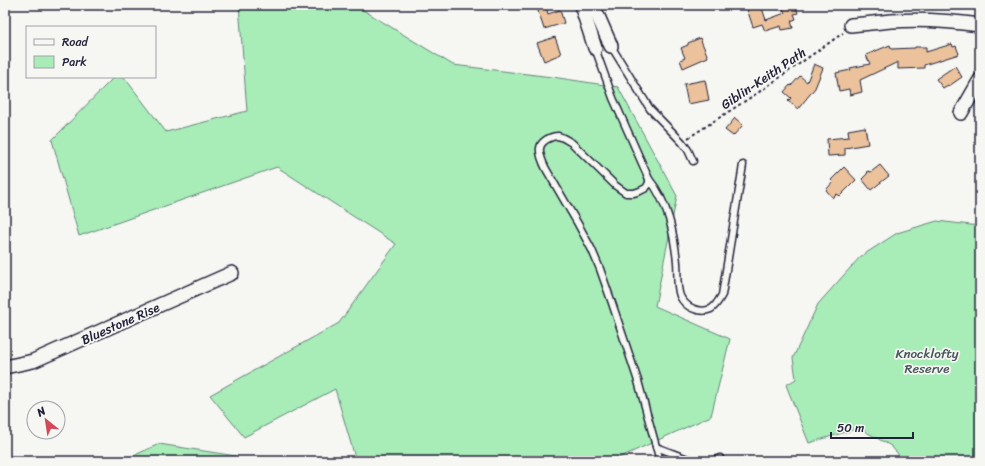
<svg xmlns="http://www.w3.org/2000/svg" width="985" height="466" viewBox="0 0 985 466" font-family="Sriracha,sans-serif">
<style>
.green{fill:#a8ecb8;stroke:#65877a}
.building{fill:#ebc29b;stroke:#22223b}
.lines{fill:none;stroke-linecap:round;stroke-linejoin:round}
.lane-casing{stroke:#22223b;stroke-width:9}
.street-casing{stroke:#22223b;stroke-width:16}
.path{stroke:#22223b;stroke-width:2;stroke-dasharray:3 3;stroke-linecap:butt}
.lane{stroke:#f6f6f2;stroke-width:6}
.street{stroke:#f6f6f2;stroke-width:13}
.labels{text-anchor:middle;stroke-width:3.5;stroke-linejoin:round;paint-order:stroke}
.street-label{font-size:13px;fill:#22223b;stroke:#f6f6f2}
.park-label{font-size:13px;fill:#44545a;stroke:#f6f6f2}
</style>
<rect width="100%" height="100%" fill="#f6f6f2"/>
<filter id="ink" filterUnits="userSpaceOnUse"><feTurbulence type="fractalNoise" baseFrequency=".025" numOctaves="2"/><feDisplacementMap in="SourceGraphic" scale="8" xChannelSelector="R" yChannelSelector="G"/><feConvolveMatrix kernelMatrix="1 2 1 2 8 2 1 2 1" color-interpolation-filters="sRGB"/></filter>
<g filter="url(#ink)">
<!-- green -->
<g class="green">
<path d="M 239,5 L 355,5 L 453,65 L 552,77 L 618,87 L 677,196 L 655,306 L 730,339 L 711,416 L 612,461 L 356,461 L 335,389 L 244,437 L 210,395 L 339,323 L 396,244 L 277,167 L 79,236 L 52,140 L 114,77 L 124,77 L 166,132 L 247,111 Z"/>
<path d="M 937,221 L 979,226 L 980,227 L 980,461 L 904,461 L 891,446 L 859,428 L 809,443 L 786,385 L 796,379 L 793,358 L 818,304 L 860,257 L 897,233 Z"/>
<path d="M 159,444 L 236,456 L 235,461 L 122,461 Z"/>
</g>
<!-- building -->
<g class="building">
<path d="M 758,5 L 761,5 L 766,20 L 785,13 L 781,5 L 795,5 L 798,13 L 794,14 L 796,19 L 791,21 L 793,28 L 782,30 L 781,26 L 765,31 L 762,24 L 753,27 L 747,9 Z"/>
<path d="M 546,6 L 548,14 L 560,10 L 564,23 L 544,29 L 537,8 Z"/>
<path d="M 555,37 L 561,54 L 544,61 L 537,43 Z"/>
<path d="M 700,38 L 708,57 L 683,68 L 680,60 L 685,58 L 681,48 L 688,45 L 688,43 Z"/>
<path d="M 952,44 L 953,47 L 956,46 L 959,54 L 924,65 L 924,68 L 898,69 L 898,62 L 860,80 L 862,92 L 850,95 L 849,89 L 839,91 L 836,73 L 851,70 L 850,68 L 870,64 L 866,55 L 890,45 L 891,49 L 915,48 L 915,47 L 926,47 L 926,52 Z"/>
<path d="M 814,64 L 823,68 L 815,88 L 798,109 L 788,101 L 791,98 L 784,92 L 790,85 L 791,86 L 800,76 L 807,82 Z"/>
<path d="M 955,66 L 962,77 L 949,86 L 948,85 L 943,88 L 936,79 Z"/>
<path d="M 705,80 L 709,100 L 688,104 L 684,84 Z"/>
<path d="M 735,118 L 743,125 L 733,136 L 725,130 Z"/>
<path d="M 865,127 L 868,144 L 845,148 L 845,155 L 828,156 L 827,139 L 849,137 L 848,130 Z"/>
<path d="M 880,165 L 889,176 L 871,190 L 862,179 L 867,174 L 868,171 L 871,172 Z"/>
<path d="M 844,167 L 856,180 L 840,196 L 837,194 L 833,198 L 826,190 L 833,182 L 831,180 Z"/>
</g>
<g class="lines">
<!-- lane casing -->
<g class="lane-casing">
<g id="lane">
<path d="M 611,46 L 650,109 L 682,142 L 688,150 L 693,161"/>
<path d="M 595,48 L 613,98 L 649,179 L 649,183 L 646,188 L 640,191 L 634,193 L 626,193 L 616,186 L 572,143 C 568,141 563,137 558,136 C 551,136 541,141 540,148 C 539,155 543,163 546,169 L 578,224 L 592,250 L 600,269 L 612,303 L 638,381 L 660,461"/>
<path d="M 649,179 C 668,202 674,234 677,262 C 678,273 676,285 680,296 C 685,307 699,314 711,309 C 716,306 719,300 722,295 L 743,165"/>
<path d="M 656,447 L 693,461"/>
<path d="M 713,461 L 720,458"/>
</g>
</g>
<!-- street casing -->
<g class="street-casing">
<g id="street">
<path d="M 581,5 L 595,48"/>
<path d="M 593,5 L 611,46"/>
<path d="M 851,25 C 865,24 879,22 892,21 C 921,19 951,21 980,25"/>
<path d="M 961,113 L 980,80"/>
<path d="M 5,367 L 33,361 L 232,273"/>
</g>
</g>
<!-- path -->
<path class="path" d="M 688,138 L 762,90 L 843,33"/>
<!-- lane -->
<use href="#lane" class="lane"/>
<!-- street -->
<use href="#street" class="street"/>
</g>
</g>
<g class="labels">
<!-- street labels -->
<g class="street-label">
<text transform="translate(763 78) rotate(-34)" y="5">Giblin-Keith Path</text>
<text transform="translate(120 323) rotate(-24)" y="5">Bluestone Rise</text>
</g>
<!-- park labels -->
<g class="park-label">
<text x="927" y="358">Knocklofty<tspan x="927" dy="15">Reserve</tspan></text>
</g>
</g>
<!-- margin -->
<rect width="985" height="466" fill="none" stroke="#f6f6f2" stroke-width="20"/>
<rect x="10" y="10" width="965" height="446" fill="none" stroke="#22223b" stroke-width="1.5" filter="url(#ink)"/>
<!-- legend -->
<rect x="26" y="26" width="130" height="52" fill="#f6f6f2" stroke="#a1a1a9"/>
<rect x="34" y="39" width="20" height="6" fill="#f6f6f2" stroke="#a1a1a9"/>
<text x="62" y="46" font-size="12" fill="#22223b">Road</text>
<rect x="34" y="56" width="20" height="12" fill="#a8ecb8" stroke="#a1a1a9"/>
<text x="62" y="66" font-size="12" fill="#22223b">Park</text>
<!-- north arrow -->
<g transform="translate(46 420) rotate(330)"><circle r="19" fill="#f6f6f2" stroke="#a1a1a9"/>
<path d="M0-3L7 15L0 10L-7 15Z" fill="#d1495b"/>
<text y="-6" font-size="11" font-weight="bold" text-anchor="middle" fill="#22223b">N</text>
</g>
<!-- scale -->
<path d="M831 432v6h82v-6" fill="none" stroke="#22223b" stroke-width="2"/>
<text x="837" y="432" font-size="12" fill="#22223b" stroke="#f6f6f2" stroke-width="3" paint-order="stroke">50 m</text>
</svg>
